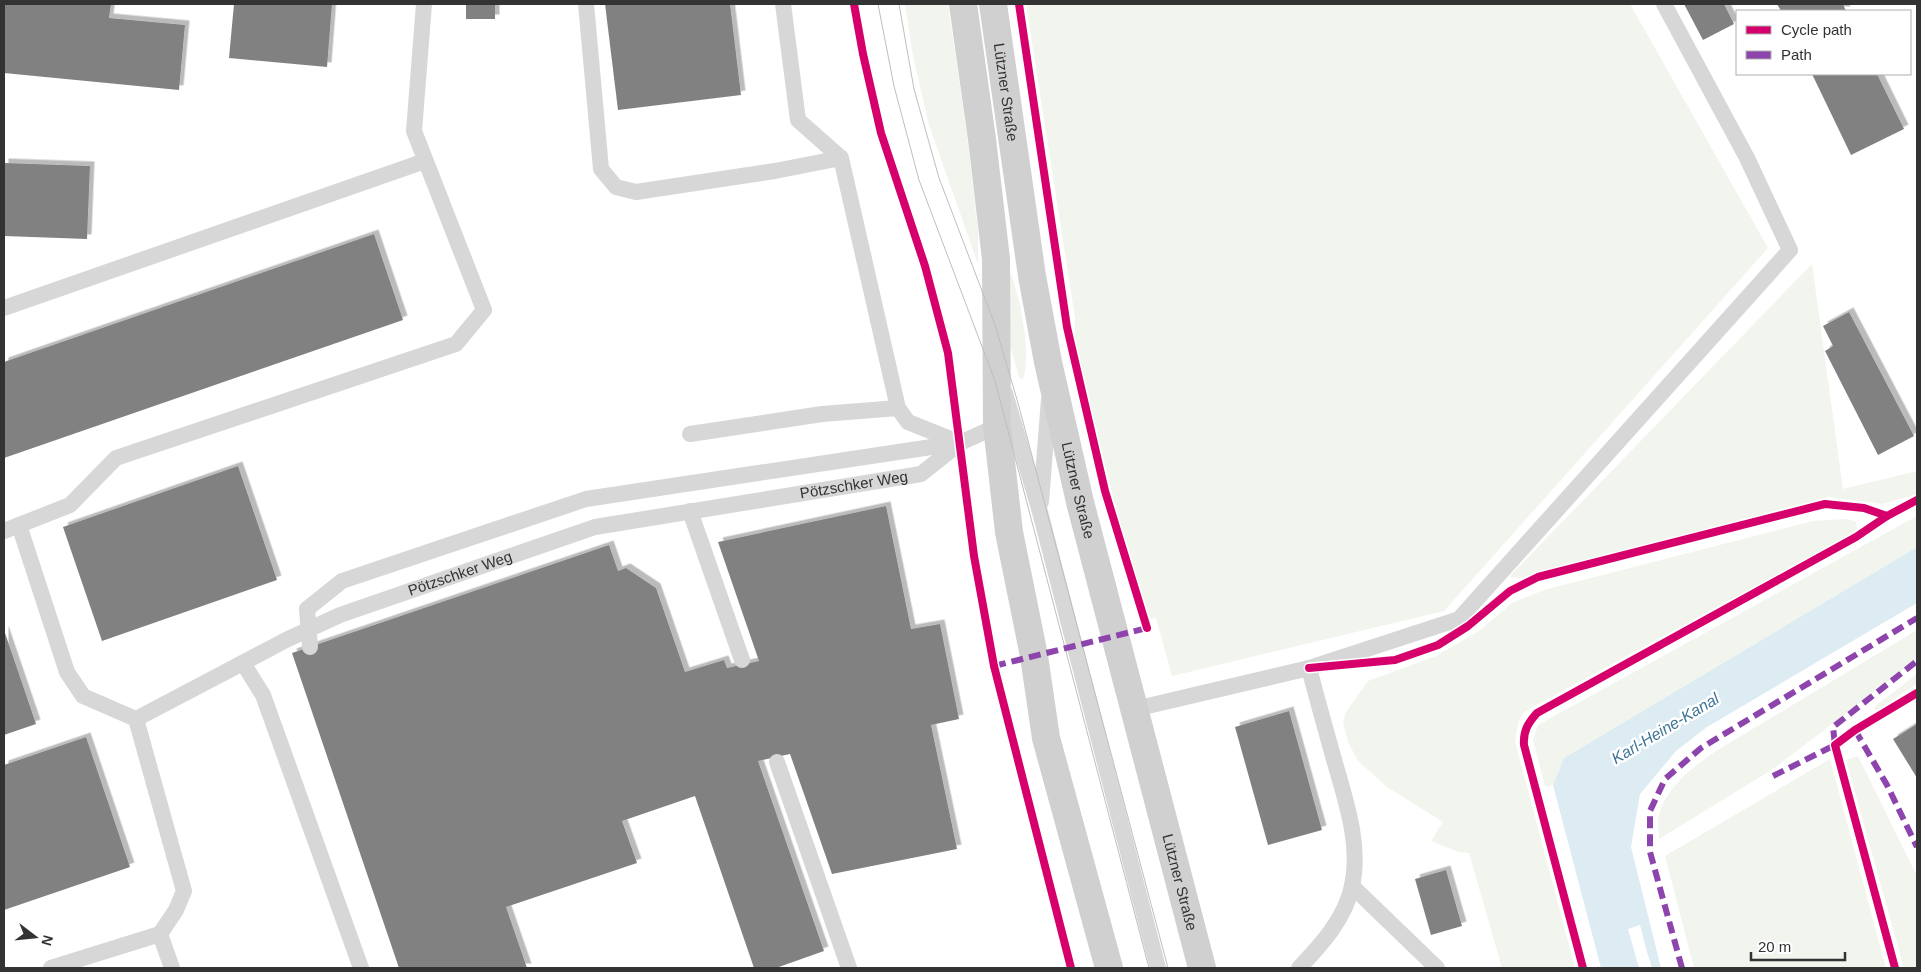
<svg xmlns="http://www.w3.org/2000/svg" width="1921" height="972" viewBox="0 0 1921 972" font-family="Helvetica,sans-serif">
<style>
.green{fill:#f1f5ed}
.water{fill:#ddebf3}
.pier{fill:#fff}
.building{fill:#818181;filter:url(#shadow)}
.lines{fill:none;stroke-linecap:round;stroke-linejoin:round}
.service{stroke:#d7d7d7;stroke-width:16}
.secondary{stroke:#d0d0d0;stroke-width:28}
.tram{stroke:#bebebe;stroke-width:1}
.service-bridge{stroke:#d7d7d7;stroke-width:16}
.quiet{stroke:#8e44ad;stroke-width:6;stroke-dasharray:12 6;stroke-linecap:butt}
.cycleway-casing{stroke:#fff;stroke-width:11}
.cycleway{stroke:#d6006c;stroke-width:8}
.labels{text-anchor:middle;stroke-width:5;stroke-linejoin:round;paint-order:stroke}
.street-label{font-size:15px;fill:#333;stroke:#fff}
.water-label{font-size:16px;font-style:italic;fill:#3f7597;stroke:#fff}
</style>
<defs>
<filter id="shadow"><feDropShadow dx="4.5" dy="-4.5" stdDeviation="0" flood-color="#0004"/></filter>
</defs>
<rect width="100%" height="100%" fill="#fff"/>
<!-- green -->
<g class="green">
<path d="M 905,4 L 948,4 L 967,135 L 978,231 L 978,264 L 929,125 L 913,56 Z"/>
<path d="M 1026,4 L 1630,4 L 1768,248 L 1444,611 L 1172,676 L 1156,618 L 1144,620 L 1074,341 L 1075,318 Z"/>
<path d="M 1812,264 L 1843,489 L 1917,471 L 1917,494 L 1883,504 L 1828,497 L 1520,578 L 1509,577 Z"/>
<path d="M 1010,272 C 1021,299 1031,353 1023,380 L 1019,377 L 1009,341 Z"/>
<path d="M 1917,516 L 1917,547 L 1564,758 L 1553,785 L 1545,787 L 1533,740 L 1538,725 Z"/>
<path d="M 1848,519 L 1856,522 L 1857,529 L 1853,533 L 1524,712 L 1519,720 L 1515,741 L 1575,968 L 1502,968 L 1469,853 L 1458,852 L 1431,841 L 1443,822 L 1387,787 L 1358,761 L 1348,742 L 1343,723 L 1346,712 L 1368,681 L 1436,656 L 1479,631 L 1512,603 L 1544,590 L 1813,521 Z"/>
<path d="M 1917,630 L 1917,659 L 1773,769 L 1659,839 C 1659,832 1657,822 1659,815 C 1667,786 1693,767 1716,751 Z"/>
<path d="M 1917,674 L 1917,684 L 1876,711 L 1874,707 Z"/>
<path d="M 1858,756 L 1917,876 L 1917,968 L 1904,968 L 1846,760 Z"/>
<path d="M 1830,759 L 1886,968 L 1694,968 L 1665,856 Z"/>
</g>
<!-- water -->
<path class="water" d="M 1917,547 L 1917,603 L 1707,727 L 1676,751 L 1640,794 L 1631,847 L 1661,968 L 1601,968 L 1553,785 L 1564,758 Z"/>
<!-- pier -->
<path class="pier" d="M 1640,925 L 1647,952 L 1652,968 L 1639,968 L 1628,929 Z"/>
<!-- building -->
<g class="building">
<path d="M 4,4 L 111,4 L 109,18 L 185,25 L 179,90 L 4,73 Z"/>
<path d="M 234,4 L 332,4 L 327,67 L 229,58 Z"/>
<rect x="466" y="4" width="29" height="15"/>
<path d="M 605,4 L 730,4 L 741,95 L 618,110 Z"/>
<path d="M 1684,4 L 1724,4 L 1734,24 L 1703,40 Z"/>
<path d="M 1777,4 L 1843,4 L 1846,11 L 1781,11 Z"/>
<path d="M 1812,74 L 1877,74 L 1904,129 L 1851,155 Z"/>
<path d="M 4,163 L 90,166 L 87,239 L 4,236 Z"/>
<path d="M 374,234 L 403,320 L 4,458 L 4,362 Z"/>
<path d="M 1849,312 L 1914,436 L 1878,455 L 1825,351 L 1833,346 L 1823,326 Z"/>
<path d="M 238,466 L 277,580 L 102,641 L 63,527 Z"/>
<path d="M 886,506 L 911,629 L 940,624 L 959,719 L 931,725 L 957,849 L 832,874 L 790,754 L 758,761 L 824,951 L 776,968 L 754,968 L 695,796 L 622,821 L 637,863 L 506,907 L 527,968 L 399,968 L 292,653 L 609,545 L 618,571 L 626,568 L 656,588 L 685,672 L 724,660 L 727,668 L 759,661 L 718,542 Z"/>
<path d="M 4,630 L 36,724 L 4,735 Z"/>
<path d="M 1289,711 L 1322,830 L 1268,845 L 1235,727 Z"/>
<path d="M 1917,724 L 1917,778 L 1893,739 Z"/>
<path d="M 86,737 L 130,867 L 4,910 L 4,765 Z"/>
<path d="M 1446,870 L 1462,926 L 1431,935 L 1415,879 Z"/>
</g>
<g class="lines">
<!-- service -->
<g class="service">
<path d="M 586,4 L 601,169 L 616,187 L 636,192 L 775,171 L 841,158"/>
<path d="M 783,4 L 798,120 L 841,158 L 898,408 L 908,422 L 958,442"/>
<path d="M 4,308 L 425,161"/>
<path d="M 1005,393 L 1040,512 L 1158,968"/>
<path d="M 690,434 L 822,414 L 898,408"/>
<path d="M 1041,502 L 1049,399"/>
<path d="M 690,511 L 742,660"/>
<path d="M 19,525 L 67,672 L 83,696 L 136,719 L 184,891 L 176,910 L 160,934"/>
<path d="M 4,531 L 70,505 L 116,458 L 456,344 L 484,310 L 414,131 L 424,4"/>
<path d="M 307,609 L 342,581 L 586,499 L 958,443"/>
<path d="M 243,663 L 263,695 L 361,968"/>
<path d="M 1135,709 L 1309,668 L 1459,619 L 1790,250 L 1747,158 L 1664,4"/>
<path id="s1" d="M 136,719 L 288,639 L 340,615 L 595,527 L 921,474 L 960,443 L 997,426"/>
<path d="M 777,762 L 849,968"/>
<path d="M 1352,886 L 1437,968"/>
<path d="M 51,968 L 160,934 L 172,968"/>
<path d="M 1299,968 C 1321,945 1345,919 1352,886 C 1361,845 1346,802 1335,763 C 1326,731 1317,699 1309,668"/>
</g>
<!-- secondary -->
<g class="secondary">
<path d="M 963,4 L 982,139 L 996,259 L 997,426 L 1009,532 L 1034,656 L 1046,738 L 1109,968"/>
<path id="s2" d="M 993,4 L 1032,276 L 1048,362 L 1080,502 L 1202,968"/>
</g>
<!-- tram -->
<g class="tram">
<path d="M 878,4 L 894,86 L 919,180 L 995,381 L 1149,968"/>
<path d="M 899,4 L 914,89 L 939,178 L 995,325 L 1018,403 L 1168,968"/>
</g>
<!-- service-bridge -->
<path class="service-bridge" d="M 307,609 L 310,647"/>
<!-- quiet -->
<g class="quiet">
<path d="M 994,666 L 1147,628"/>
<path d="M 1855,730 L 1887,785 L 1917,847"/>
<path d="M 1773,776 L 1835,745 L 1833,727 L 1917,661"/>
<path d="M 1682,968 L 1650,852 L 1650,811 L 1665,779 L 1701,748 L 1917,618"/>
</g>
<!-- cycleway casing -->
<g class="cycleway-casing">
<g id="cycleway">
<path d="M 854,4 L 863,54 L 881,133 L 925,266 L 948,353 L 974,556 L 994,666 L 1071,968"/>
<path d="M 1019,4 L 1067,327 L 1105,491 L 1147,628"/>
<path d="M 1309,668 L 1395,660 L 1438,645 L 1468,626 L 1510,591 L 1538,577 L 1825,504 L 1864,508 L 1887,516"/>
<path d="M 1583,968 L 1524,745 C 1523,731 1528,723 1537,713 L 1856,537 L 1887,516 L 1917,500"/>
<path d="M 1895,968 L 1835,745 L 1855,730 L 1917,693"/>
</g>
</g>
<!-- cycleway -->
<use href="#cycleway" class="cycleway"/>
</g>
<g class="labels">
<!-- street labels -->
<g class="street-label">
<text dy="5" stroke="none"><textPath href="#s2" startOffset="89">Lützner Straße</textPath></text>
<text dy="5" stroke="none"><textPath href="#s1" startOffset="761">Pötzschker Weg</textPath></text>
<text dy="5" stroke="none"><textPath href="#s2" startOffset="494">Lützner Straße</textPath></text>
<text dy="5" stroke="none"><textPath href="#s1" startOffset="356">Pötzschker Weg</textPath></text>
<text dy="5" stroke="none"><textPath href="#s2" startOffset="899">Lützner Straße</textPath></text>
</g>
<!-- water labels -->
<g class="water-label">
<text transform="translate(1665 728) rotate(-31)" y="6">Karl-Heine-Kanal</text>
</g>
</g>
<!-- border -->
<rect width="1921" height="972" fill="none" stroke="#333333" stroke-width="10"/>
<!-- legend -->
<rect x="1736" y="10" width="175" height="65" fill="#ffffff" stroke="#adadad"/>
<rect x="1746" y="26" width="25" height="8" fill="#d6006c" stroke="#adadad"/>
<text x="1781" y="35" font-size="15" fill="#333333">Cycle path</text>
<rect x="1746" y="51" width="25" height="8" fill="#8e44ad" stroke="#adadad"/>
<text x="1781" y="60" font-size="15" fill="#333333">Path</text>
<!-- north arrow -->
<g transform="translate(35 937) rotate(106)" stroke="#ffffff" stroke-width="4" paint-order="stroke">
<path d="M0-4L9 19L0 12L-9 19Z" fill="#333333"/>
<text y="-8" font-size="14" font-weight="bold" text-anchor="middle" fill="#333333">N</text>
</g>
<!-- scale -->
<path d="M1751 952v8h94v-8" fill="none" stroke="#333333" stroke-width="2.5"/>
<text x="1758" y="952" font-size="15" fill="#333333" stroke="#ffffff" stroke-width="4" paint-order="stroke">20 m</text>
</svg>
